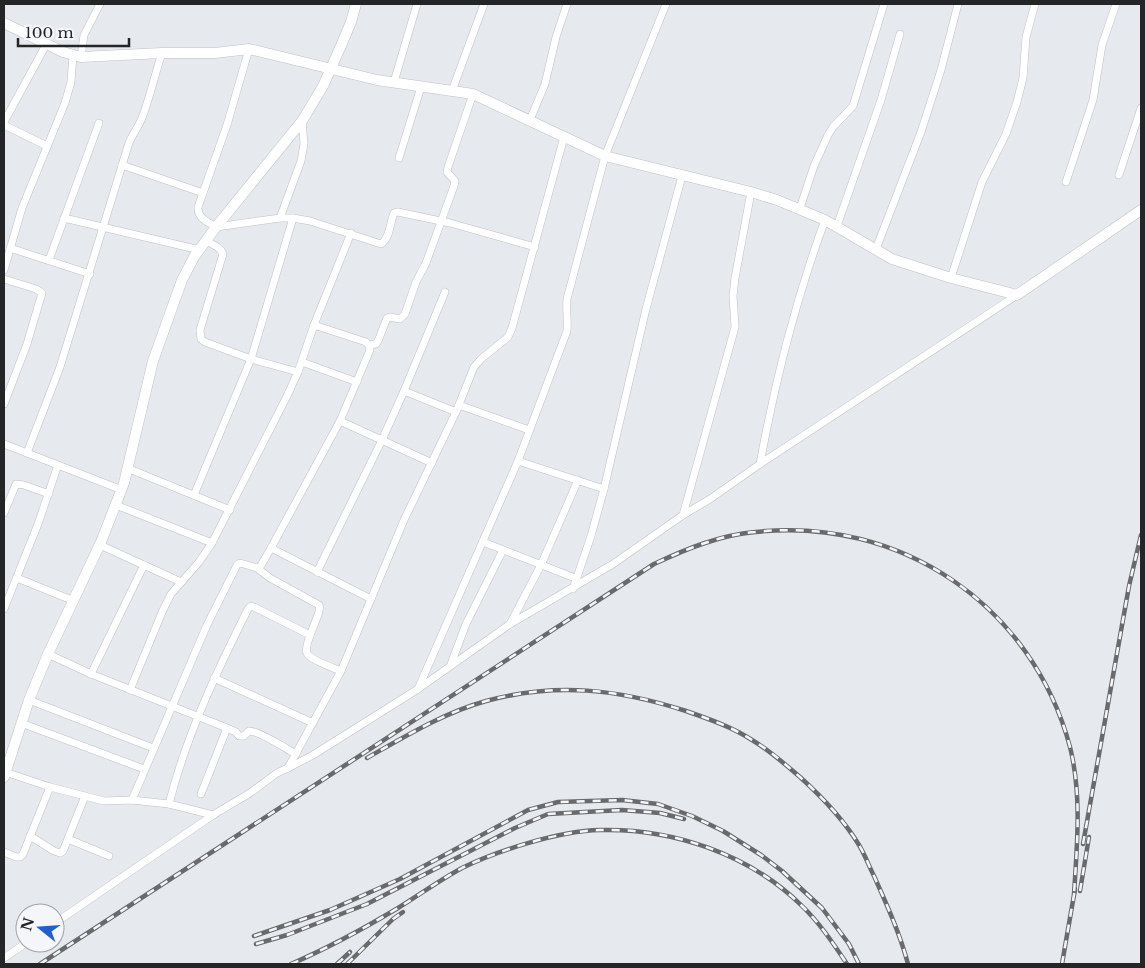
<svg xmlns="http://www.w3.org/2000/svg" width="1145" height="968" viewBox="0 0 1145 968" font-family="'Libre Baskerville',serif">
<style>
.lines{fill:none;stroke-linecap:round;stroke-linejoin:round}
.street-casing{stroke:#bec1c5;stroke-width:8}
.secondary-casing{stroke:#bec1c5;stroke-width:11}
.street{stroke:#fff;stroke-width:7}
.secondary{stroke:#fff;stroke-width:10}
.rail-casing{stroke:#686a6c;stroke-width:4.5}
.rail{stroke:#f4f6fa;stroke-width:2.5;stroke-dasharray:8;stroke-linecap:butt}
</style>
<rect width="100%" height="100%" fill="#e6e9ed"/>
<g class="lines">
<!-- street casing -->
<g class="street-casing">
<g id="street">
<path d="M 249,49 L 227,125 L 198,207 C 197,218 208,222 216,227 L 280,218 L 293,218 L 310,221 L 381,244 C 390,239 390,222 394,213 L 398,212 L 450,223 L 535,247"/>
<path d="M 81,57 L 84,35 L 100,4"/>
<path d="M 394,82 L 417,4"/>
<path d="M 452,91 L 484,4"/>
<path d="M 530,120 L 545,84 L 556,37 L 567,4"/>
<path d="M 4,122 L 47,43"/>
<path d="M 4,125 L 47,146"/>
<path d="M 399,158 L 421,87"/>
<path d="M 122,165 L 203,193"/>
<path d="M 1119,175 L 1141,108"/>
<path d="M 1066,182 L 1093,100 L 1102,45 L 1116,4"/>
<path d="M 800,208 L 814,166 L 828,135 L 833,127 L 853,106 L 884,4"/>
<path d="M 64,218 L 200,250"/>
<path d="M 280,218 L 301,161 L 304,144 L 302,121"/>
<path d="M 837,226 L 881,100 L 900,34"/>
<path d="M 206,241 C 214,245 220,247 223,254 L 200,330 L 201,339 L 205,342 L 251,359 L 298,372"/>
<path d="M 10,248 L 90,274"/>
<path d="M 876,249 L 921,132 L 941,70 L 958,4"/>
<path d="M 49,260 L 99,123"/>
<path d="M 4,270 L 22,208 L 65,103 L 71,82 L 73,55"/>
<path d="M 951,278 L 982,182 L 1006,134 L 1017,102 L 1023,78 L 1026,37 L 1035,4"/>
<path d="M 4,279 L 36,289 L 42,293 L 27,344 L 4,404"/>
<path d="M 369,345 L 376,344 L 378,341 L 387,318 L 390,317 L 400,319 L 405,314 L 416,282 L 426,263 L 454,186 L 455,181 L 447,172 L 448,167 L 473,94"/>
<path d="M 302,362 L 357,382"/>
<path d="M 404,391 L 456,412"/>
<path d="M 459,405 L 529,430"/>
<path d="M 340,421 L 432,463"/>
<path d="M 4,444 L 122,490"/>
<path d="M 27,453 L 60,367 L 128,146 C 131,136 138,128 142,118 C 150,97 155,74 162,53"/>
<path d="M 518,461 L 604,489"/>
<path d="M 760,464 C 775,381 796,299 825,220"/>
<path d="M 127,468 L 230,510"/>
<path d="M 194,495 L 251,359 L 293,218"/>
<path d="M 116,505 L 212,543"/>
<path d="M 4,513 L 16,484 L 24,485 L 49,494"/>
<path d="M 683,515 L 735,327 L 733,296 L 735,278 L 751,192"/>
<path d="M 483,542 L 575,578"/>
<path d="M 100,545 L 181,582"/>
<path d="M 271,548 L 340,421 L 370,350 L 369,345 L 366,342 L 314,325"/>
<path d="M 257,568 L 270,578 L 319,605 C 321,610 318,614 316,620 C 314,626 304,647 307,653 C 310,660 334,668 341,671"/>
<path d="M 317,572 L 382,440 L 404,391 L 445,292"/>
<path d="M 17,578 L 74,601"/>
<path d="M 573,589 L 591,536 L 604,489 L 646,309 L 682,176"/>
<path d="M 4,609 L 38,524 L 58,465"/>
<path d="M 510,624 L 541,565 L 578,480"/>
<path d="M 48,654 L 91,674 L 227,728 L 236,732 L 239,736 L 244,736 L 249,731 C 257,730 287,749 296,754"/>
<path d="M 451,664 L 466,624 L 503,550"/>
<path d="M 91,674 L 144,565"/>
<path d="M 214,678 L 313,723"/>
<path d="M 418,689 L 518,461 L 567,331 C 568,320 566,310 567,299 L 605,156 L 666,4"/>
<path d="M 130,690 L 163,610 L 171,594 L 199,562 L 212,543 L 287,396 L 298,372 L 314,325 L 351,233"/>
<path d="M 29,700 L 153,748"/>
<path d="M 21,723 L 144,769"/>
<path d="M 288,768 L 313,755 L 418,689 L 510,624 L 613,564 L 683,515 L 710,499 L 760,464 L 1017,295"/>
<path d="M 5,772 L 50,787 L 104,801 L 132,800 L 169,804 L 213,815"/>
<path d="M 201,794 L 227,728"/>
<path d="M 132,800 L 207,625 L 237,565 L 240,563 L 257,568 L 260,567 L 271,548 L 371,599"/>
<path d="M 169,804 C 186,736 217,671 248,609 L 251,606 L 254,607 L 310,635"/>
<path d="M 30,836 L 54,851 L 60,853 L 63,851 L 85,796"/>
<path d="M 68,839 L 109,856"/>
<path d="M 4,852 L 16,857 L 20,857 L 23,854 L 50,787"/>
<path d="M 55,923 L 213,815 L 250,793 L 277,773 L 288,768 L 341,671 L 404,520 L 456,412 L 474,367 L 481,359 L 508,337 L 512,328 L 564,137"/>
<path d="M 4,958 L 26,943"/>
</g>
</g>
<!-- secondary casing -->
<g class="secondary-casing">
<g id="secondary">
<path d="M 4,23 L 63,52 L 81,57 L 162,53 L 215,53 L 249,49 L 377,80 L 473,94 L 605,156 L 751,192 L 777,200 L 825,220 L 892,259 L 951,278 L 1017,295 L 1141,210"/>
<path d="M 4,777 L 29,700 L 48,654 L 101,542 L 124,483 L 153,361 L 182,280 L 194,257 L 216,227 L 302,121 L 323,86 L 340,48 L 351,22 L 356,4"/>
</g>
</g>
<!-- street -->
<use href="#street" class="street"/>
<!-- secondary -->
<use href="#secondary" class="secondary"/>
<!-- rail casing -->
<g class="rail-casing">
<g id="rail">
<path d="M 367,758 C 404,737 443,713 486,701 C 556,682 618,689 686,711 C 709,719 732,727 752,740 C 769,750 785,764 800,777 C 822,797 844,820 859,845 C 865,855 869,866 874,876 C 887,905 900,934 908,964"/>
<path d="M 1083,844 L 1129,586 L 1141,535"/>
<path d="M 1080,891 L 1089,837"/>
<path d="M 254,936 L 330,910 L 400,879 L 528,810 L 558,802 L 622,800 L 658,804 L 692,816 L 723,831 L 761,855 L 782,871 L 822,908 L 849,944 L 859,964"/>
<path d="M 256,944 L 287,935 L 367,904 L 515,828 L 548,814 L 622,810 L 660,813 L 684,819"/>
<path d="M 40,964 L 654,564 C 686,549 720,535 755,532 C 900,516 1032,605 1070,747 C 1082,795 1077,845 1074,894"/>
<path d="M 291,964 C 328,948 363,929 398,908 C 419,895 440,880 462,868 C 499,850 559,831 600,830 C 672,828 749,854 801,905 C 819,922 833,943 847,964"/>
<path d="M 337,964 L 350,952"/>
<path d="M 347,964 L 393,919 L 403,912"/>
<path d="M 1062,964 L 1075,889"/>
</g>
</g>
<!-- rail -->
<use href="#rail" class="rail"/>
</g>
<!-- border -->
<rect width="1145" height="968" fill="none" stroke="#242527" stroke-width="10"/>
<!-- north arrow -->
<g transform="translate(40 928) rotate(287)"><circle r="24" fill="#f4f6fa" stroke="#a1a2a6"/>
<path d="M0-4L9 19L0 12L-9 19Z" fill="#2160cc"/>
<text y="-8" font-size="14" font-weight="bold" text-anchor="middle" fill="#242527">N</text>
</g>
<!-- scale -->
<path d="M18 38v8h111v-8" fill="none" stroke="#242527" stroke-width="2.5"/>
<text x="25" y="38" font-size="15" fill="#242527" stroke="#f4f6fa" stroke-width="4" paint-order="stroke">100 m</text>
</svg>
